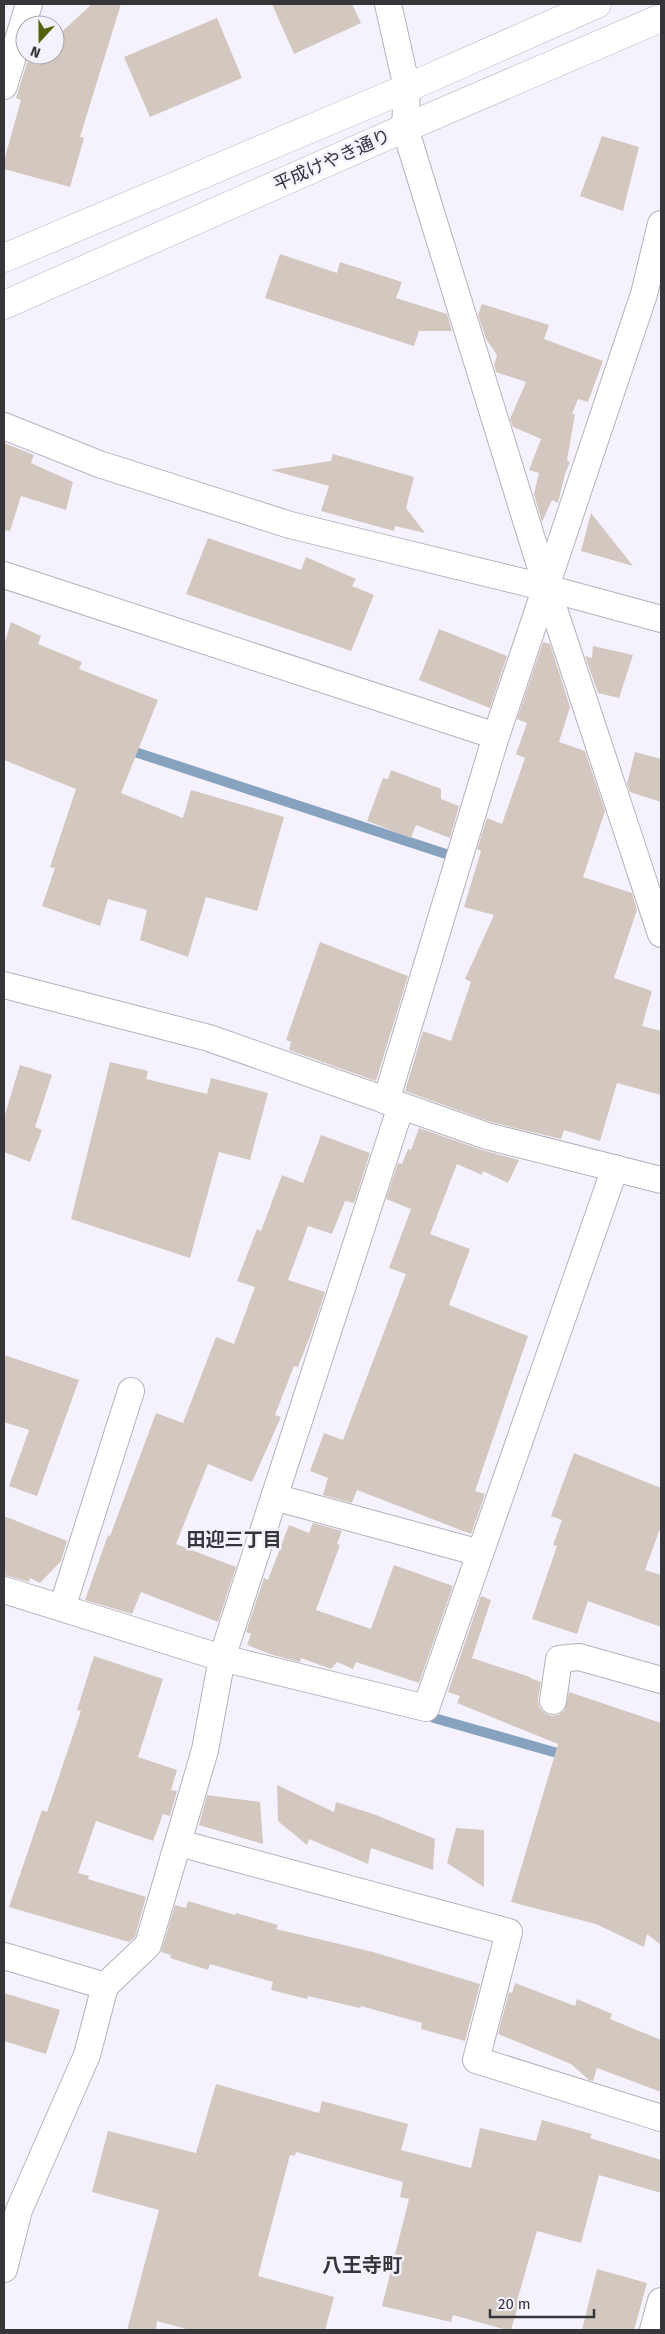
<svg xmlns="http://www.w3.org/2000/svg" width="665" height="2334" viewBox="0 0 665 2334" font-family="'Fira Sans','Noto Sans JP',sans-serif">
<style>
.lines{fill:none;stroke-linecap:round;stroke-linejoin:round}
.stream{stroke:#86a2bf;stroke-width:10}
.building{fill:#d3c8c0}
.minor-casing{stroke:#b5b2bd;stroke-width:28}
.tertiary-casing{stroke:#b5b2bd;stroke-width:29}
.minor{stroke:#fff;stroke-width:26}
.tertiary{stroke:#fff;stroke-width:28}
.labels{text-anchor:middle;stroke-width:5;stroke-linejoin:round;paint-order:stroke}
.street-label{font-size:18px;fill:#363539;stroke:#f5f2fd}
.neighbourhood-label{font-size:19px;font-weight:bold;fill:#363539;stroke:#f5f2fd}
.quarter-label{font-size:20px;font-weight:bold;fill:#363539;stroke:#f5f2fd}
</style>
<rect width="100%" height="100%" fill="#f5f2fd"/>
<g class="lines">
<!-- stream -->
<g class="stream">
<path d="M 126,749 L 455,857"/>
<path d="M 434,1718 L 568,1756"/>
</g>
</g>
<!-- building -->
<g class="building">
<path d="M 92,4 L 121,4 L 80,137 L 84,138 L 70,187 L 4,169 L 4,161 L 21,100 L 16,98 L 27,63 L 36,55 L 55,55 L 55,38 Z"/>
<path d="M 272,4 L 352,4 L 361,23 L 294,54 Z"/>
<path d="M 217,18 L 242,78 L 150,117 L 124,57 Z"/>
<path d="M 602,136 L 639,147 L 623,211 L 580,196 Z"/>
<path d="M 280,254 L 337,273 L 340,262 L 402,282 L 396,298 L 447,314 L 452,331 L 419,331 L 414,346 L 265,298 Z"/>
<path d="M 482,304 L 549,325 L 544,339 L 603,361 L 588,402 L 578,399 L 572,414 L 575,414 L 567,460 L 570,462 L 565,474 L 558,503 L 552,500 L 542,522 L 534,494 L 539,473 L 529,470 L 541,439 L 546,441 L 513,427 L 510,419 L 526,382 L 496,372 L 494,365 L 497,355 L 486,339 L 478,315 Z"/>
<path d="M 4,443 L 34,455 L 31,463 L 73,482 L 66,510 L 21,496 L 10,531 L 4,530 Z"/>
<path d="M 333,454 L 414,477 L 406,508 L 425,533 L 395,526 L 394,531 L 321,511 L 329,486 L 271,470 L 331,461 Z"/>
<path d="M 591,513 L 633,566 L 581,551 Z"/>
<path d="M 208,538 L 301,570 L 306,557 L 356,579 L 352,586 L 374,595 L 351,651 L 186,594 Z"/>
<path d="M 11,622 L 41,636 L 38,644 L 82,662 L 79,669 L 158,700 L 121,793 L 183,818 L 191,790 L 284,817 L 257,911 L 206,897 L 188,957 L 140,940 L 147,910 L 108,899 L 100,926 L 42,906 L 55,868 L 50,867 L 76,789 L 4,760 L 4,645 Z"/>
<path d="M 439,629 L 507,656 L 490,708 L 419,680 Z"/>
<path d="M 543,642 L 550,644 L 570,707 L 559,742 L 585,751 L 605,811 L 583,877 L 632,893 L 637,910 L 614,978 L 652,991 L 642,1026 L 661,1031 L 661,1095 L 617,1083 L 600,1141 L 564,1130 L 561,1139 L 491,1122 L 405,1091 L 423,1031 L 451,1041 L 471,982 L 465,979 L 494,915 L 464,907 L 481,851 L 477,849 L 487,818 L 502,824 L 525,758 L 516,754 L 527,723 L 517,719 Z"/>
<path d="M 593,646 L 633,655 L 619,698 L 598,693 L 585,656 L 592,658 Z"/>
<path d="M 635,752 L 661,759 L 661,802 L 630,792 L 627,784 Z"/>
<path d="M 391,770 L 441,789 L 441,799 L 459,806 L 450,838 L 416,825 L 411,838 L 367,821 L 383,778 L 388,779 Z"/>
<path d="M 320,942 L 408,976 L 376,1081 L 289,1050 L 291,1042 L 286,1040 Z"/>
<path d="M 110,1062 L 148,1071 L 146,1079 L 207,1094 L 211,1078 L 268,1093 L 250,1160 L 219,1152 L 190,1258 L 71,1219 Z"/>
<path d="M 20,1065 L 52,1075 L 35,1127 L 42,1130 L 30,1162 L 4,1152 L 4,1118 Z"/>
<path d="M 419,1128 L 482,1150 L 519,1160 L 508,1183 L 483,1171 L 482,1175 L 457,1164 L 430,1234 L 470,1249 L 449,1305 L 528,1336 L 475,1491 L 485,1494 L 471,1534 L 357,1490 L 352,1503 L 323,1495 L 328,1478 L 310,1471 L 324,1433 L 343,1440 L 406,1274 L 389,1268 L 411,1209 L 386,1199 L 398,1163 L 402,1164 L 408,1149 L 411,1150 Z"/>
<path d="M 321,1135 L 370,1153 L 354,1203 L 345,1201 L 332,1234 L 308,1226 L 288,1280 L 325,1292 L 312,1331 L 298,1367 L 294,1366 L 275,1415 L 281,1417 L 252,1482 L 208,1464 L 176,1544 L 236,1567 L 218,1622 L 141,1592 L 132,1614 L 85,1600 L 108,1535 L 110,1536 L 156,1413 L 183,1423 L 216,1337 L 234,1344 L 255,1287 L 237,1281 L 257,1229 L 261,1231 L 282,1175 L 303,1183 Z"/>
<path d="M 4,1355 L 79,1380 L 37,1496 L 9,1486 L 29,1430 L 4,1422 Z"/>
<path d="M 574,1453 L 661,1488 L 661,1526 L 645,1570 L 661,1575 L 661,1627 L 588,1601 L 577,1634 L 532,1619 L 557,1546 L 553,1545 L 562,1520 L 551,1516 Z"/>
<path d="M 4,1516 L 67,1541 L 61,1561 L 40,1583 L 30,1578 L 29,1582 L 4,1575 Z"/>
<path d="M 313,1523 L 342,1531 L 337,1544 L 340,1545 L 316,1610 L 371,1629 L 394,1565 L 453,1586 L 419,1683 L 356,1662 L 353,1669 L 337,1662 L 331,1669 L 301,1658 L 300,1662 L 273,1655 L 247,1645 L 251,1634 L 246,1632 L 264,1578 L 268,1580 L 289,1525 L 309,1533 Z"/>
<path d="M 481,1596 L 491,1600 L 472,1658 L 530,1677 L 530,1678 L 541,1682 L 538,1699 L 539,1707 L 544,1713 L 551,1716 L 558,1715 L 564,1711 L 569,1692 L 661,1723 L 661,1945 L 647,1934 L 644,1947 L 596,1924 L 511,1902 L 558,1744 L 457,1703 L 460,1696 L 448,1692 Z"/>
<path d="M 94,1656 L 163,1679 L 138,1757 L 177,1770 L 171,1790 L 177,1791 L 170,1816 L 163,1814 L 153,1841 L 96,1821 L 78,1873 L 89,1876 L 88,1879 L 146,1897 L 135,1937 L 129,1942 L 9,1907 L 42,1810 L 47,1812 L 81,1711 L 77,1710 Z"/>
<path d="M 277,1785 L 334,1812 L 336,1802 L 376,1815 L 435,1839 L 433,1870 L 371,1848 L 368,1864 L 309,1839 L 307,1845 L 278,1821 Z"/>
<path d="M 207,1795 L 260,1802 L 263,1844 L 199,1825 Z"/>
<path d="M 456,1828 L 484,1830 L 484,1887 L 447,1863 Z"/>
<path d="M 188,1901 L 235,1915 L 236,1913 L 278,1925 L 276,1929 L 373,1952 L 480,1984 L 465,2041 L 421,2029 L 422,2023 L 361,2006 L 360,2008 L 308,1996 L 307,1999 L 271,1990 L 273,1982 L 210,1964 L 208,1970 L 170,1958 L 171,1955 L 161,1952 L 175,1905 L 186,1908 Z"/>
<path d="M 515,1983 L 575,2006 L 577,1999 L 612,2014 L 610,2019 L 661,2040 L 661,2092 L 597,2068 L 593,2081 L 589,2080 L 571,2064 L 498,2034 L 509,1992 L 512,1993 Z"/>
<path d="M 4,1993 L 60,2010 L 46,2054 L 4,2041 Z"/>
<path d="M 216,2084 L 319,2113 L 322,2101 L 408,2124 L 401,2150 L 471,2168 L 480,2128 L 536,2141 L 542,2120 L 592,2134 L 590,2138 L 661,2160 L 661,2193 L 599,2175 L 581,2243 L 537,2231 L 517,2301 L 519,2302 L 511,2330 L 507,2330 L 453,2315 L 451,2322 L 382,2306 L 409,2199 L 400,2197 L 403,2182 L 296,2152 L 295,2156 L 290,2155 L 258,2276 L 334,2297 L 325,2330 L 190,2330 L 157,2321 L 156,2330 L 127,2330 L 159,2210 L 92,2192 L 108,2131 L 196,2153 Z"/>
<path d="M 597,2269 L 647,2283 L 634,2330 L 582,2330 Z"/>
</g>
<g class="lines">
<!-- minor casing -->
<g class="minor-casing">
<g id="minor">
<path d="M 388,4 L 407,88 L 405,128 L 547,588 L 661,934"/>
<path d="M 4,86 L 29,4"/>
<path d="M 4,426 L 99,464 L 290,525 L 547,588 L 661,619"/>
<path d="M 4,575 L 496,736"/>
<path d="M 4,985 L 209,1038 L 487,1136 L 661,1180"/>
<path d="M 386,1101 L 496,736 L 644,294 L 661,224"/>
<path d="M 274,1497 L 480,1553"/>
<path d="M 4,1590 L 222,1658 L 426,1708 L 615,1168"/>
<path d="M 62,1608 L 131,1391"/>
<path d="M 553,1701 L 559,1659 L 579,1657 L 661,1680"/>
<path d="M 179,1843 L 509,1932 L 476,2060 L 661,2118"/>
<path d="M 4,1956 L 105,1986 L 87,2055 L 19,2210 L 4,2269"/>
<path d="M 105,1986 L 148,1945 L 205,1750 L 222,1658 L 401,1106"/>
<path d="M 653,2330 L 661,2301"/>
</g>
</g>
<!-- tertiary casing -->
<g class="tertiary-casing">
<g id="tertiary">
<path d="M 4,258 L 407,88 L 597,4"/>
<path d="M 4,305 L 405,128 L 661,18"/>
</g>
</g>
<!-- minor -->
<use href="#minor" class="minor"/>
<!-- tertiary -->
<use href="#tertiary" class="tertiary"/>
</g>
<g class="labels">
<!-- street labels -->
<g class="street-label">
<text transform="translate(332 160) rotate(-24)" y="6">平成けやき通り</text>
</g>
<!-- neighbourhood labels -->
<g class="neighbourhood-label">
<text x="234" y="1546">田迎三丁目</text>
</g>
<!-- quarter labels -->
<g class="quarter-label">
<text x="362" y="2272">八王寺町</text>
</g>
</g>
<!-- border -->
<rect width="665" height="2334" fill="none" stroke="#363539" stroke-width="10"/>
<!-- north arrow -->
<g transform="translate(40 40) rotate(201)"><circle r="24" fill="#f5f2fd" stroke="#a9a6af"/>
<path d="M0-4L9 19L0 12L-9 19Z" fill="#50620b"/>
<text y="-8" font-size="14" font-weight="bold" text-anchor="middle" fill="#363539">N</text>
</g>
<!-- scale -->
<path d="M490 2309v8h104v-8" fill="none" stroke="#363539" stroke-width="2.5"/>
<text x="498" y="2309" font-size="15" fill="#363539" stroke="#f5f2fd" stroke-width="4" paint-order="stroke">20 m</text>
</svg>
